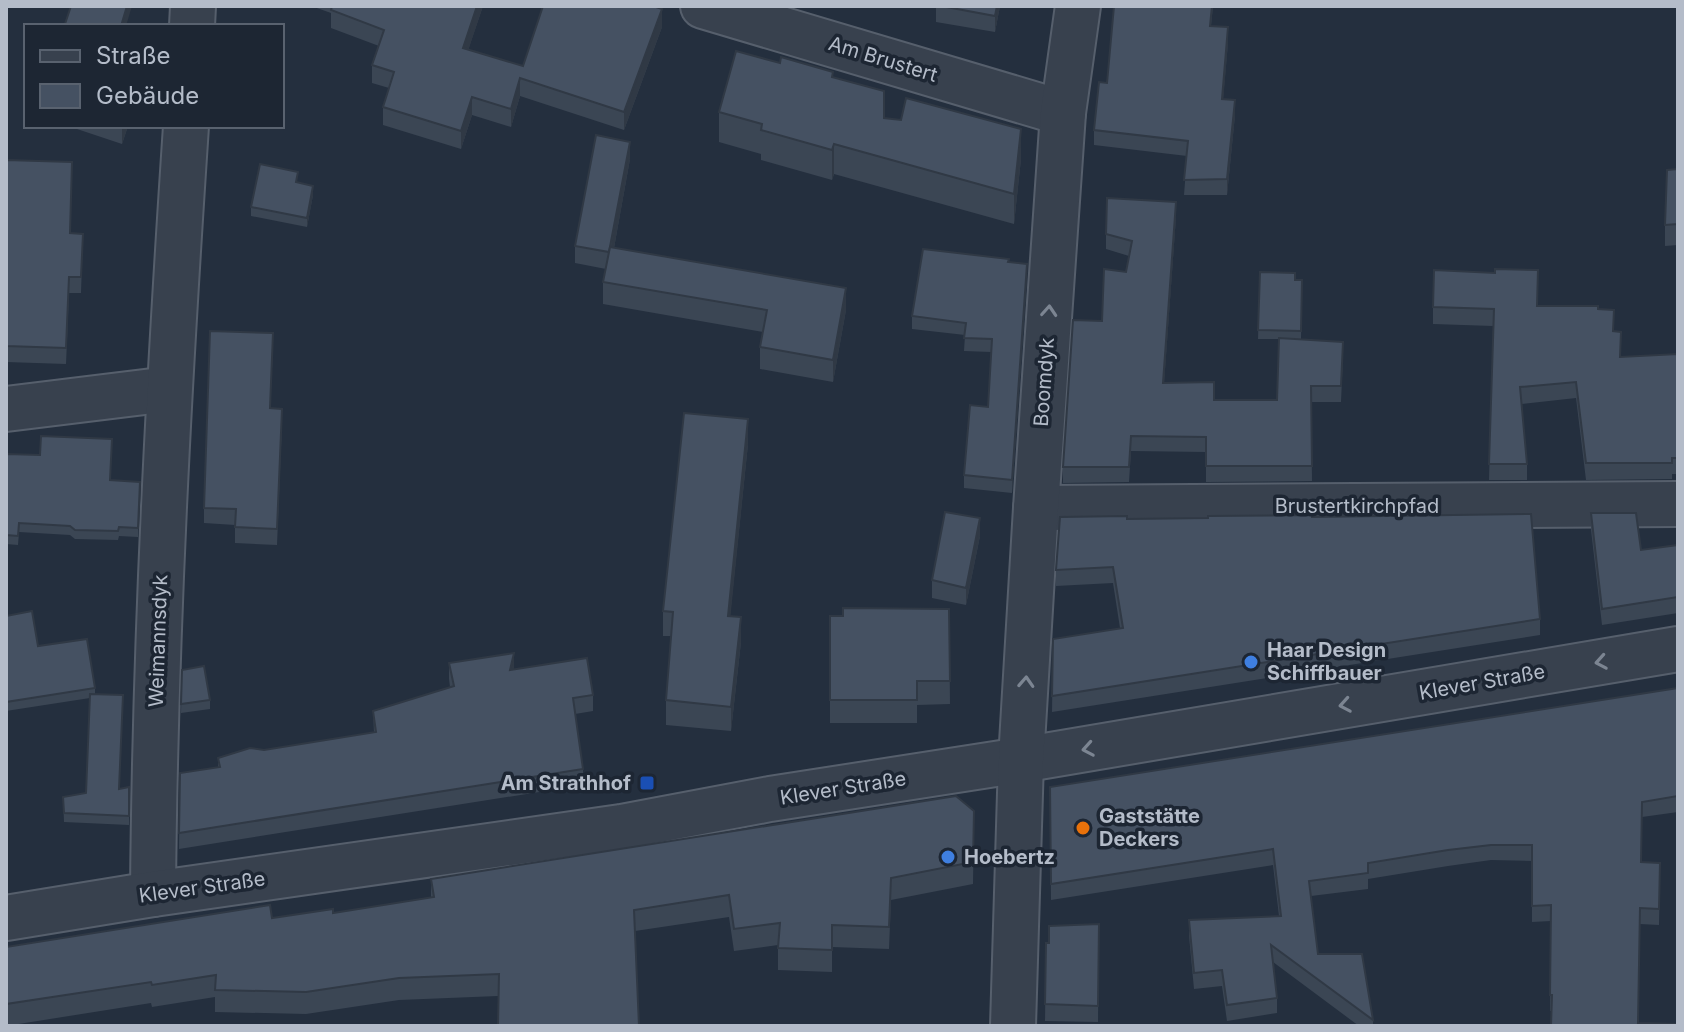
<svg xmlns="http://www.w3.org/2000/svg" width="1684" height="1032" viewBox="0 0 1684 1032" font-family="Inter,sans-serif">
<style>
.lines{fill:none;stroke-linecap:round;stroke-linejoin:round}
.minor-casing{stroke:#565f6c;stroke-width:48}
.minor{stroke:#38414e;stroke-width:44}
.wall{fill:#3b4654}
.shaded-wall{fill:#303945}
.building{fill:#455162;stroke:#303945;stroke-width:2}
.oneway{stroke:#7c8592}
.shop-dot{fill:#3f7fe0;stroke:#1d2633;stroke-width:3}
.transit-dot{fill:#1a4fb4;stroke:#1d2633;stroke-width:3}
.food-dot{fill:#e8710a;stroke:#1d2633;stroke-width:3}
.labels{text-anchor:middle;stroke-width:7;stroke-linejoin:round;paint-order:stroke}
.street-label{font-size:20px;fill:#b4bcc9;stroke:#1d2633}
.poi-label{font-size:20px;font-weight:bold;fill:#b4bcc9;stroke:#1d2633;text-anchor:start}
</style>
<rect width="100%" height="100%" fill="#242f3e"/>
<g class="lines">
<!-- minor casing -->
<g class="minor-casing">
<g id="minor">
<path d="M 703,6 L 1063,113"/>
<path d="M 192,26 L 193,6"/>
<path d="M 6,409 L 169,389"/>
<path d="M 1036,508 L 1678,504"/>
<path d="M 153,894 C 155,637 169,382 186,126"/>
<path d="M 6,918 L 153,894 L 621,827 L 770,799 L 1021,760 L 1678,649"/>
<path d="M 1013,1026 L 1021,760 L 1036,508 L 1063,113 L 1078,6"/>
</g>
</g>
<!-- minor -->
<use href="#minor" class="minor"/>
</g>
<!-- wall -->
<g class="wall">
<path d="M 314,6 L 483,6 L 468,50 L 523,66 L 662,27 L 624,130 L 520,96 L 511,127 L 472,115 L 461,149 L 383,125 L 383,107 L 389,88 L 372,83 L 372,65 L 379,46 L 331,28 L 331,13 L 314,7 Z"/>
<path d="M 936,6 L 1000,6 L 995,32 L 936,22 Z"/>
<path d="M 1114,6 L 1213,6 L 1211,26 L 1228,43 L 1223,99 L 1235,115 L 1227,195 L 1184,195 L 1187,156 L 1094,145 L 1094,130 L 1107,83 Z"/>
<path d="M 780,63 L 833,77 L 884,118 L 1021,159 L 1014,224 L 834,174 L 832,180 L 761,160 L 761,154 L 719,142 L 719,112 Z"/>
<path d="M 68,126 L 128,126 L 122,144 Z"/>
<path d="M 630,159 L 614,248 L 846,310 L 833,382 L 760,369 L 760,347 L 763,332 L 603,304 L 603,282 L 606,269 L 575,263 L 575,246 Z"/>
<path d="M 6,160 L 71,233 L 83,234 L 81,293 L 69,293 L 66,364 L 6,362 Z"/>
<path d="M 1678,169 L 1678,245 L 1665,246 L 1665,225 Z"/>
<path d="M 297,182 L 313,195 L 307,227 L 251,216 L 251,207 Z"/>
<path d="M 1176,217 L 1164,383 L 1214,400 L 1277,400 L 1279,339 L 1258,339 L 1260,272 L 1295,280 L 1302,280 L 1301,339 L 1343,357 L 1341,402 L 1311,402 L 1312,481 L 1206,482 L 1206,452 L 1131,451 L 1129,482 L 1063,483 L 1063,467 L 1102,321 L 1126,272 L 1129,256 L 1106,249 L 1106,234 Z"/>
<path d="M 1008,262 L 1027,277 L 1012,493 L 964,488 L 964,475 L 988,407 L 991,352 L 964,351 L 965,335 L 912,329 L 912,316 Z"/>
<path d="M 1538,306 L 1598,309 L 1614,332 L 1621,357 L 1678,354 L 1678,474 L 1672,474 L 1672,479 L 1586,480 L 1576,398 L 1522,404 L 1527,464 L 1527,480 L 1489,480 L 1493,326 L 1433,324 L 1433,307 Z"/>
<path d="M 273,349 L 270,408 L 282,424 L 277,545 L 235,543 L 235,525 L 204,523 L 204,508 Z"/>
<path d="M 748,444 L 730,616 L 741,642 L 731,731 L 666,725 L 666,700 L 671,636 L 663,636 L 663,611 Z"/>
<path d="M 6,454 L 111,480 L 140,482 L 138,537 L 119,536 L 118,540 L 75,539 L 70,535 L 19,532 L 18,545 L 6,544 Z"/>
<path d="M 1591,513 L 1641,550 L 1678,545 L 1678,613 L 1602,625 L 1591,530 Z"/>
<path d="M 1312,517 L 1540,619 L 1540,635 L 1052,712 L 1053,639 L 1120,628 L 1113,583 L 1056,586 L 1056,570 L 1127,519 Z"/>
<path d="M 980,536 L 966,605 L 932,598 L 932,580 Z"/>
<path d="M 949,609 L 950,704 L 917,705 L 917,723 L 830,723 L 830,616 Z"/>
<path d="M 6,616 L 38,646 L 95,688 L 95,694 L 120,789 L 129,787 L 129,825 L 64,822 L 63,797 L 86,793 L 90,698 L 6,711 Z"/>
<path d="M 449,663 L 514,669 L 593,695 L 593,711 L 575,714 L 583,769 L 583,785 L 179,849 L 180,773 L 218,768 L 218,758 L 374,733 L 373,711 L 450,687 L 449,679 Z"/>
<path d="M 182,670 L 210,700 L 210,709 L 181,713 Z"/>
<path d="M 1678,688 L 1678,812 L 1642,817 L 1641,862 L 1660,878 L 1659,925 L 1640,924 L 1551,1026 L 1551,1011 L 1550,1011 L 1551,921 L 1532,922 L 1532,861 L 1491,860 L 1448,866 L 1368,879 L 1368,889 L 1311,896 L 1318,954 L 1373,1020 L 1373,1026 L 1359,1026 L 1273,962 L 1277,998 L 1277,1013 L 1227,1021 L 1222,986 L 1194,989 L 1189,936 L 1189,920 L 1279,916 L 1273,865 L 1051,900 L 1050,787 Z"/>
<path d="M 974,811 L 973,884 L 891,900 L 889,949 L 832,947 L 832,972 L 778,970 L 778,945 L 734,951 L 729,917 L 635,931 L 498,996 L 399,1000 L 306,1014 L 215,1012 L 215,997 L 152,1007 L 151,1003 L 6,1026 L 6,947 L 272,918 L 333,913 L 431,897 L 431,879 Z"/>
<path d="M 1099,924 L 1098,1022 L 1045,1021 L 1046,943 Z"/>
</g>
<!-- shaded-wall -->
<g class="shaded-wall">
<path d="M 127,6 L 132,6 L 126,26 L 121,26 Z"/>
<path d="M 477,6 L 483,6 L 463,66 L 463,48 Z"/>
<path d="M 997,6 L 1000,6 L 995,32 L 995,16 Z"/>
<path d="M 662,9 L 662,27 L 624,130 L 624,112 Z"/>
<path d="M 1228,27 L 1228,43 L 1222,114 L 1222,99 Z"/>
<path d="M 520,78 L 520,96 L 511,127 L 511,109 Z"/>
<path d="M 472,97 L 472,115 L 461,149 L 461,131 Z"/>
<path d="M 1235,100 L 1235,115 L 1227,195 L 1227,179 Z"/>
<path d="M 122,126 L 128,126 L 122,144 Z"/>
<path d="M 1021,129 L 1021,159 L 1014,224 L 1014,194 Z"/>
<path d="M 630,142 L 630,159 L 610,270 L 610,252 Z"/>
<path d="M 834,144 L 834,174 L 832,180 L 832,150 Z"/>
<path d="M 313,186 L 313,195 L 307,227 L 307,218 Z"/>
<path d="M 1176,202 L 1176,217 L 1163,399 L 1163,383 Z"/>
<path d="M 1027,264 L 1027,277 L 1012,493 L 1012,480 Z"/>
<path d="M 846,288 L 846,310 L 833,382 L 833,360 Z"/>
<path d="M 748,419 L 748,444 L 728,640 L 728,616 Z"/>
<path d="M 980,518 L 980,536 L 966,605 L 966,588 Z"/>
<path d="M 741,617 L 741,642 L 731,731 L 731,707 Z"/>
<path d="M 514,653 L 514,669 L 510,670 Z"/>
</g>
<!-- building -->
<g class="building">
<path d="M 71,6 L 127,6 L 121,26 L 71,26 L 65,24 Z"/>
<path d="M 332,6 L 477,6 L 463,48 L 523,66 L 543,6 L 653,6 L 662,9 L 624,112 L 520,78 L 511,109 L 472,97 L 461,131 L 383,107 L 394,72 L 372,65 L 384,30 L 331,10 Z"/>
<path d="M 941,6 L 997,6 L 995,16 Z"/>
<path d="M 1114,6 L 1212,6 L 1210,26 L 1228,27 L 1222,99 L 1235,100 L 1227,179 L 1184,180 L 1188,141 L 1094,130 L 1099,82 L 1107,83 Z"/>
<path d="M 736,51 L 780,63 L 781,57 L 833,72 L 832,77 L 884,91 L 884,118 L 901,120 L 906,98 L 1021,129 L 1014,194 L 834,144 L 832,150 L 761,130 L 762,124 L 719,112 Z"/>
<path d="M 596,135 L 630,142 L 609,252 L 575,246 Z"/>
<path d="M 6,160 L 72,162 L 70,233 L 83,234 L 81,277 L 69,277 L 66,348 L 6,346 Z"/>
<path d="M 260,164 L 298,172 L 296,182 L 313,186 L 307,218 L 251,207 Z"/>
<path d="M 1678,169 L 1678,224 L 1665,225 L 1667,170 Z"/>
<path d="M 1107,198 L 1176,202 L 1163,383 L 1214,382 L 1214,400 L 1277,400 L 1279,338 L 1343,342 L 1341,386 L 1311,386 L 1312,466 L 1206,466 L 1206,437 L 1131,436 L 1129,467 L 1063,467 L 1073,320 L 1102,321 L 1104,269 L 1126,272 L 1132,241 L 1106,234 Z"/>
<path d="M 610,247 L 846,288 L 833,360 L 760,347 L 767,310 L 603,282 Z"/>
<path d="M 923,249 L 1009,259 L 1008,262 L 1027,264 L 1012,480 L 964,475 L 970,405 L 988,407 L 992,339 L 964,338 L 966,323 L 912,316 Z"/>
<path d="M 1495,269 L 1538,270 L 1537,306 L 1598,306 L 1598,309 L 1614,310 L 1613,331 L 1621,332 L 1620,357 L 1678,354 L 1678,458 L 1672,458 L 1672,463 L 1586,463 L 1576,382 L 1520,387 L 1527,464 L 1489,464 L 1494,309 L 1433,307 L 1434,270 L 1495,273 Z"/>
<path d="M 1260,272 L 1295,273 L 1295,280 L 1302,280 L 1301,331 L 1258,330 Z"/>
<path d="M 210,331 L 273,333 L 270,408 L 282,409 L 277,529 L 235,527 L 236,509 L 204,508 Z"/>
<path d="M 684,413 L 748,419 L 728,616 L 741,617 L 731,707 L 666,700 L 673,612 L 663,611 Z"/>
<path d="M 41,436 L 112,439 L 110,480 L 140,482 L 138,528 L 119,527 L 118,531 L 75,530 L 70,526 L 19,523 L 18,536 L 6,535 L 6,454 L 40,455 Z"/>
<path d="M 945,512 L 980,518 L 966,588 L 932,580 Z"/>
<path d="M 1591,513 L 1636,513 L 1641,550 L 1678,545 L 1678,597 L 1602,609 Z"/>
<path d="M 1531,514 L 1540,619 L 1052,696 L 1053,639 L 1123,628 L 1113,567 L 1056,570 L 1060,517 L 1127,516 L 1127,519 L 1208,518 L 1208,516 L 1312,515 L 1312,517 Z"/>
<path d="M 843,608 L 949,609 L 950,681 L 917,681 L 917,700 L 830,700 L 830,616 L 843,616 Z"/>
<path d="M 32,611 L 38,646 L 87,639 L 95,688 L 6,702 L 6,616 Z"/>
<path d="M 514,653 L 510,670 L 587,658 L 593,695 L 573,698 L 583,769 L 179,833 L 180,773 L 220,767 L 218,758 L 250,748 L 264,750 L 376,732 L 373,711 L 454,686 L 449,663 Z"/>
<path d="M 204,666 L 210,700 L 181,704 L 182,670 Z"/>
<path d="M 1678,688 L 1678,796 L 1642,802 L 1641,862 L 1660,863 L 1659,909 L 1640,908 L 1638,1023 L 1678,1024 L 1678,1026 L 1551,1026 L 1552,995 L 1550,995 L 1551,905 L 1532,906 L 1532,845 L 1491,845 L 1448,850 L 1368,863 L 1368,873 L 1309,881 L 1318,954 L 1362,954 L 1373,1020 L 1271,945 L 1277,998 L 1227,1005 L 1222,970 L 1194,973 L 1189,920 L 1281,916 L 1273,849 L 1051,884 L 1050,787 Z"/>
<path d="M 90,694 L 123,695 L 119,789 L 129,787 L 129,816 L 64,813 L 63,797 L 86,793 Z"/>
<path d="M 956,796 L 974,811 L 973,862 L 891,878 L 889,927 L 832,925 L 832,950 L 778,948 L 780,923 L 734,929 L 729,895 L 634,910 L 639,1026 L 498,1026 L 499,974 L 399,978 L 306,992 L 215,990 L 216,975 L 152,985 L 151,982 L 6,1004 L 6,947 L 270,905 L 272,918 L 333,909 L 333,913 L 434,897 L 431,879 Z"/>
<path d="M 1099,924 L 1098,1006 L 1045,1004 L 1046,943 L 1049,943 L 1049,926 Z"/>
</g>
<!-- one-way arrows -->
<defs><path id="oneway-chevron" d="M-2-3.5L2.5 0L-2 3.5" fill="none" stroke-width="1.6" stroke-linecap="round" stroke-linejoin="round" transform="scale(2)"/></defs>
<g class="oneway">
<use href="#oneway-chevron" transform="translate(1049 311) rotate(-86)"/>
<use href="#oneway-chevron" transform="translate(1601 662) rotate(170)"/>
<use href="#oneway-chevron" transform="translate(1026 682) rotate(-87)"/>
<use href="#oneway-chevron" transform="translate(1345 705) rotate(170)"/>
<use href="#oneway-chevron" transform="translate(1088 749) rotate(170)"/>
</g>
<!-- markers -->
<g class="shop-dot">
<circle cx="1251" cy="662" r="8"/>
<circle cx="948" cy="857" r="8"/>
</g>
<rect class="transit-dot" x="639" y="775" width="16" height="16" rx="4"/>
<circle class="food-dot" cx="1083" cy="828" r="8"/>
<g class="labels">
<!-- street labels -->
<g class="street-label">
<text transform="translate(883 59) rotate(17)" y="7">Am Brustert</text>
<text transform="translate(1044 382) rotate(-86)" y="7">Boomdyk</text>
<text x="1357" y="513">Brustertkirchpfad</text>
<text transform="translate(158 641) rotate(-88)" y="7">Weimannsdyk</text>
<text transform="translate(1482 682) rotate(-10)" y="7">Klever Straße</text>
<text transform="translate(843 788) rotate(-9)" y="7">Klever Straße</text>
<text transform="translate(202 887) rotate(-8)" y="7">Klever Straße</text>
</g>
<!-- poi labels -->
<g class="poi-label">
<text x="1267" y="657">Haar Design<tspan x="1267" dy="23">Schiffbauer</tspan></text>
<text x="631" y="790" text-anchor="end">Am Strathhof</text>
<text x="1099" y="823">Gaststätte<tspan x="1099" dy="23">Deckers</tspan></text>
<text x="964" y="864">Hoebertz</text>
</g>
</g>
<!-- border -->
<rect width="1684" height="1032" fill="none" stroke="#b4bcc9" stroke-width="16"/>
<!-- legend -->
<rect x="24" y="24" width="260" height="104" fill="#1d2633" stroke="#59626f" stroke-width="2"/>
<rect x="40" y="50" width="40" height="12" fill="#38414e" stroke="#59626f" stroke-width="2"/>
<text x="96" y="64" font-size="24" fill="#b4bcc9">Straße</text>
<rect x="40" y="84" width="40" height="24" fill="#455162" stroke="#59626f" stroke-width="2"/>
<text x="96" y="104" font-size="24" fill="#b4bcc9">Gebäude</text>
</svg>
